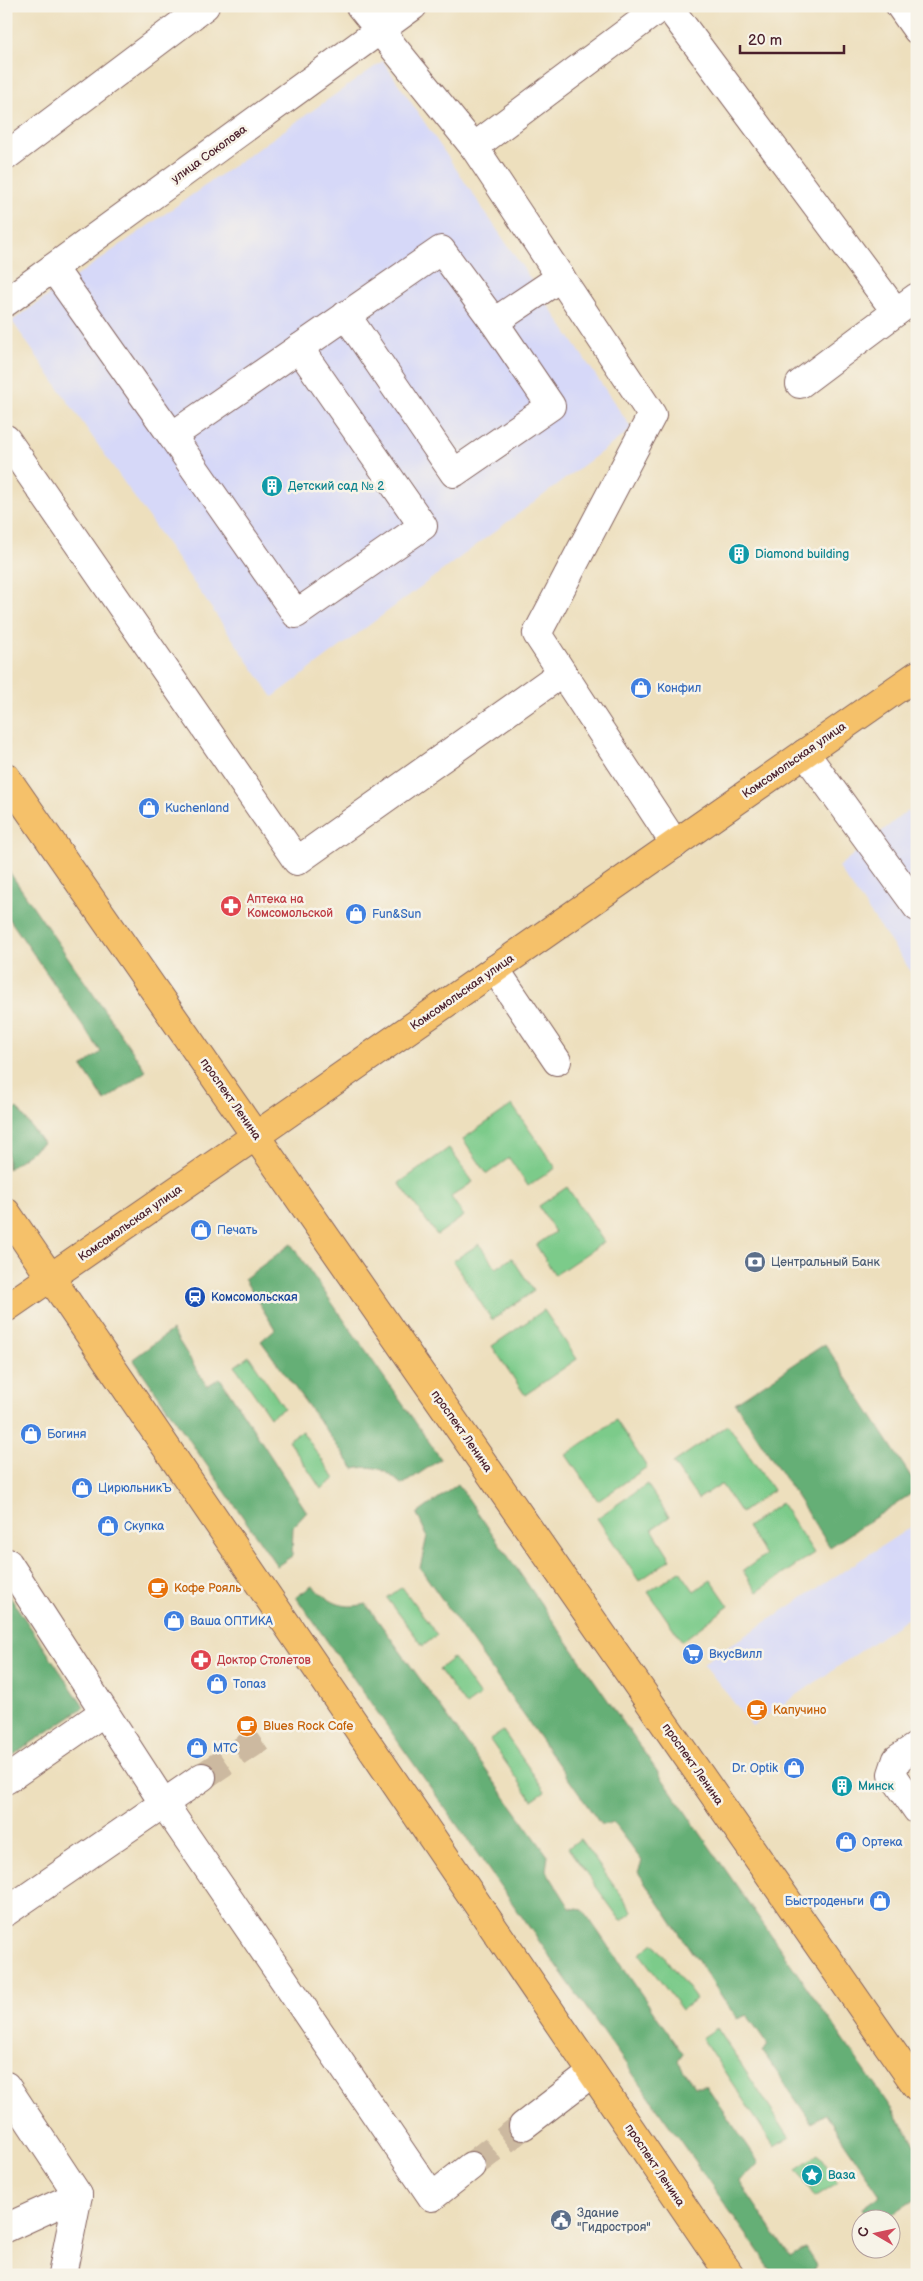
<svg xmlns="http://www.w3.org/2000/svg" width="923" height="2281" viewBox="0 0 923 2281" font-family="'Balsamiq Sans',sans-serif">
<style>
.built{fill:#d6d8f8}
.green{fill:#7ccb8a;stroke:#63755a}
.forest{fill:#65af76;stroke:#586750}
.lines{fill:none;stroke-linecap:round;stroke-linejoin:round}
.minor-tunnel{stroke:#ccb9a0;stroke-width:28;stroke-dasharray:28 14;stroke-linecap:butt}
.minor-casing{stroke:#83625e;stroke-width:30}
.major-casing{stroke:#83625e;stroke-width:30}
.minor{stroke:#fff;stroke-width:28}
.major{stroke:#f5c16b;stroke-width:28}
.labels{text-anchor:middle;stroke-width:5;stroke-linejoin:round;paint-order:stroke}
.street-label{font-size:12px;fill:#4a1f2b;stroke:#f7f3e8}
.culture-label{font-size:12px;fill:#0d838f;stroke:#f7f3e8;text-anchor:start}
.shop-label{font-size:12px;fill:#366cbe;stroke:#f7f3e8;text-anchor:start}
.health-label{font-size:12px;fill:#be3a42;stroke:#f7f3e8;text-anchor:start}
.service-label{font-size:12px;fill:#4e5e75;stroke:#f7f3e8;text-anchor:start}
.transit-label{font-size:12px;fill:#164399;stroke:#f7f3e8;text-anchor:start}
.food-label{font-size:12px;fill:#c56008;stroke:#f7f3e8;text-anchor:start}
</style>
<rect width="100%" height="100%" fill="#f7f3e8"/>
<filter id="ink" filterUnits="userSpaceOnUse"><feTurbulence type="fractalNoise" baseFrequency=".02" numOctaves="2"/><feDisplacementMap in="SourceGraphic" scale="10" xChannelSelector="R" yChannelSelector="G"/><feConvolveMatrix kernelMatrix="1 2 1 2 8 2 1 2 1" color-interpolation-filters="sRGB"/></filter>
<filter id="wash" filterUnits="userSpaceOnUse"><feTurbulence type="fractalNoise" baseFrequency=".0096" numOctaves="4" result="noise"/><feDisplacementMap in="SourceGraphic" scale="20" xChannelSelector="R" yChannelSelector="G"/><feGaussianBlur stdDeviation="1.12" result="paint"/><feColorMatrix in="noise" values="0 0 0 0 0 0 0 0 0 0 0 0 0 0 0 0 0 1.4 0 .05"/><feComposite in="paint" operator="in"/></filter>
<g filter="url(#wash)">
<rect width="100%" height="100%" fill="#eddfbd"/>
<!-- built -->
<g class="built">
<path d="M 383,61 L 632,429 L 273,697 L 12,321 Z"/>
<path d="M 908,810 L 917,826 L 917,980 L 838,867 Z"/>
<path d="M 917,1523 L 917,1612 L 752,1726 L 703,1663 Z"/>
</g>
<!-- green -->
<g class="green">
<path d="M 512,1105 L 556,1168 L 528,1186 L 509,1158 L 487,1174 L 463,1139 Z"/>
<path d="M 449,1148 L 473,1182 L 451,1197 L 464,1216 L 437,1235 L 399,1183 Z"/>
<path d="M 567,1187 L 604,1242 L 555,1275 L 536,1245 L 555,1232 L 539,1206 Z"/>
<path d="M 479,1244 L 496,1268 L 512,1258 L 534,1291 L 492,1320 L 453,1261 Z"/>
<path d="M 544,1310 L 577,1359 L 525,1395 L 492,1346 Z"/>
<path d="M 249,1356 L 284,1408 L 270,1417 L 235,1366 Z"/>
<path d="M 616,1420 L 647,1467 L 598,1501 L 566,1455 Z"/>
<path d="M 728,1425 L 773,1490 L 741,1513 L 721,1484 L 698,1499 L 673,1463 Z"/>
<path d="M 302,1431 L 335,1479 L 321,1489 L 288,1440 Z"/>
<path d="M 647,1484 L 669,1517 L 652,1529 L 671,1559 L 639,1581 L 597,1518 Z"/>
<path d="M 781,1503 L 814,1553 L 757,1592 L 743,1571 L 765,1555 L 747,1527 Z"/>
<path d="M 680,1571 L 694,1591 L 711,1580 L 729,1606 L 682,1641 L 648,1592 Z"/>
<path d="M 402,1587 L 437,1635 L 423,1646 L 387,1598 Z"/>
<path d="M 453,1658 L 480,1696 L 466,1706 L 439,1669 Z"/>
<path d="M 503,1731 L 545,1791 L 532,1800 L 490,1740 Z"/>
<path d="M 580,1839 L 633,1912 L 621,1921 L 568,1848 Z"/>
<path d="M 654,1943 L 696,1999 L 682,2010 L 640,1954 Z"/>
<path d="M 717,2028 L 789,2137 L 774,2146 L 702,2038 Z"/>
<path d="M 818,2154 L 837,2183 L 815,2197 L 796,2169 Z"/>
</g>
<!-- forest -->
<g class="forest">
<path d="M 6,867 L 146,1071 L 105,1101 L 82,1067 L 101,1052 L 6,914 Z"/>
<path d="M 17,1108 L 43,1143 L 8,1169 L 6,1115 Z"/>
<path d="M 291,1244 L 441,1459 L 402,1485 C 385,1470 377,1464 354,1469 L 261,1341 L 275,1329 L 244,1279 Z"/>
<path d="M 172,1330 L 207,1386 L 220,1378 L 307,1512 L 293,1527 L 292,1556 L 277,1566 L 133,1359 Z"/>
<path d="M 825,1344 L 917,1486 L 917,1490 L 830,1547 L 735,1403 Z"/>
<path d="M 458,1484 L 917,2146 L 917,2198 L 886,2218 L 869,2218 L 862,2208 L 880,2195 L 825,2114 L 811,2122 L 763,2052 L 768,2045 L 747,2015 L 737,2019 L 638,1872 L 642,1861 L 613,1823 L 601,1825 L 420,1568 L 427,1536 L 417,1514 Z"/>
<path d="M 312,1586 C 331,1602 340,1610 366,1604 L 548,1856 L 546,1870 L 570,1908 L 583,1910 L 683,2054 L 678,2061 L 694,2086 L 706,2086 L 759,2163 L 739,2181 L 790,2257 L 805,2248 L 817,2267 L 806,2275 L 775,2275 L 296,1597 Z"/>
<path d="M 6,1591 L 84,1707 L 6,1760 Z"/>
</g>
</g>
<g filter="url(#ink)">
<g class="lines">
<!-- minor-tunnel -->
<g class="minor-tunnel">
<path d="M 202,1777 L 268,1733"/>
<path d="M 471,2166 L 523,2126"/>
</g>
<!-- minor casing -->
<g class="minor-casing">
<g id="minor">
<path d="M 360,6 L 474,147 L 662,6"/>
<path d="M 668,6 L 896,312 L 917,297"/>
<path d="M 900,6 L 917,30"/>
<path d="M 474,147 L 652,415 L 537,634 L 675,844"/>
<path d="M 6,156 L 205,6"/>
<path d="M 53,268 L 172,436 L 441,250 L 494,322 L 561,277"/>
<path d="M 6,302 L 413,6"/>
<path d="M 346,315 L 454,473 L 551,406 L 494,322"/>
<path d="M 800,384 L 896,312"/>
<path d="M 172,436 L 296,614 L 423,526 L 299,348"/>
<path d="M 6,439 L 297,861 L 562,673"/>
<path d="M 805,753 L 917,907"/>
<path d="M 495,969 L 557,1061"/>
<path d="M 6,1565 L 8,1563 L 164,1804 L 432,2197 L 471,2166"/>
<path d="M 917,1746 L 897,1759 L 892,1774 L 917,1810"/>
<path d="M 6,1780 L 104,1712"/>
<path d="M 6,1912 L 202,1777"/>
<path d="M 6,2086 L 78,2195 L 62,2275"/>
<path d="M 523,2126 L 592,2073"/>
<path d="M 6,2228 L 78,2195"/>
</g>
</g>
<!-- major casing -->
<g class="major-casing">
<g id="major">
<path d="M 6,777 L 917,2087"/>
<path d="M 6,1212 L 730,2275"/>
<path d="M 6,1308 L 257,1135 L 917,675"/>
</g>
</g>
<!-- minor -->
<use href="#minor" class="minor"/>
<!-- major -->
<use href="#major" class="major"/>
</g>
</g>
<!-- icons -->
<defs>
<g id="building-disc" transform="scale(1.125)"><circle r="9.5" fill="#0f9aa8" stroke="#f7f3e8"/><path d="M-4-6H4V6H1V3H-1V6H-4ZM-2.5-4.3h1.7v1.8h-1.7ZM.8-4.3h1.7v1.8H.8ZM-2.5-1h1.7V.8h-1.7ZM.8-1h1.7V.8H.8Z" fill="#fff"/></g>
<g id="shop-disc" transform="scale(1.125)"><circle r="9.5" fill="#3f7fe0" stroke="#f7f3e8"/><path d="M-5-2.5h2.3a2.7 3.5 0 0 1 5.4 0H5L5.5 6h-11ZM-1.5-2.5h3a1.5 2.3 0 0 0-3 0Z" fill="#fff"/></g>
<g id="pharmacy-disc" transform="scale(1.125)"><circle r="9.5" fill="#e0444e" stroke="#f7f3e8"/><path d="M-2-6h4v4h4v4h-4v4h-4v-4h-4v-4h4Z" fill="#fff"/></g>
<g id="bank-disc" transform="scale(1.125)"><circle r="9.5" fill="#5c6f8a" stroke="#f7f3e8"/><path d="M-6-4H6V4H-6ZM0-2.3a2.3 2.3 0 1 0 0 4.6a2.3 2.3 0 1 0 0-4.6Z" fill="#fff"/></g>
<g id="station-disc" transform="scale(1.125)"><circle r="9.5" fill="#1a4fb4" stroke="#f7f3e8"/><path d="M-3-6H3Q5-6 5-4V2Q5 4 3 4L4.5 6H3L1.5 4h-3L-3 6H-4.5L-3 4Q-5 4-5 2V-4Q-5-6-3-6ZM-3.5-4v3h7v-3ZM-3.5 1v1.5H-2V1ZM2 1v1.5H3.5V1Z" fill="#fff"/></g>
<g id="cafe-disc" transform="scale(1.125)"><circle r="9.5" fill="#e8710a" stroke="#f7f3e8"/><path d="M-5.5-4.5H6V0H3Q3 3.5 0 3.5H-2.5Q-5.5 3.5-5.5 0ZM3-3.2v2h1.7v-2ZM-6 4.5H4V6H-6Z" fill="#fff"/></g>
<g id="supermarket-disc" transform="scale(1.125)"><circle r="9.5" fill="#3f7fe0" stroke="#f7f3e8"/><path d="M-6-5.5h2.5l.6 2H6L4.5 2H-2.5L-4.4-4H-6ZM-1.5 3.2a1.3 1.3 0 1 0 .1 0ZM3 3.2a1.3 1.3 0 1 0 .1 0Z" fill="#fff"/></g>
<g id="sight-disc" transform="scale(1.125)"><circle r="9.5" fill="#0f9aa8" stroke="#f7f3e8"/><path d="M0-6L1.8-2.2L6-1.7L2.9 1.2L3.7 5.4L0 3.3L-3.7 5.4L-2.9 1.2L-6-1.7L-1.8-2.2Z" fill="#fff"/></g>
<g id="civic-disc" transform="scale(1.125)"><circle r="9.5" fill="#5c6f8a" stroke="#f7f3e8"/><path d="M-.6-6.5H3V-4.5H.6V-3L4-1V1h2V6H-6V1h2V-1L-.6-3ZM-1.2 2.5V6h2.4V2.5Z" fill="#fff"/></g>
</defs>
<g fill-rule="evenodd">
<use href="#building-disc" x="272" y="486"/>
<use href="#building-disc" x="739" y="554"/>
<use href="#shop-disc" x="641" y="688"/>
<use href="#shop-disc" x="149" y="808"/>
<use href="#pharmacy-disc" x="231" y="906"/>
<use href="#shop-disc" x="356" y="914"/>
<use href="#shop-disc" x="201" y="1230"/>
<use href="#bank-disc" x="755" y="1262"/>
<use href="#station-disc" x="195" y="1297"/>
<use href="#shop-disc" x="31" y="1434"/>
<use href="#shop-disc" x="82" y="1488"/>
<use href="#shop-disc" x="108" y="1526"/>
<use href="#cafe-disc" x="158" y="1588"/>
<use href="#shop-disc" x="174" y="1621"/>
<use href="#supermarket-disc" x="693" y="1654"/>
<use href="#pharmacy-disc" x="201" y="1660"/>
<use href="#shop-disc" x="217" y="1684"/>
<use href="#cafe-disc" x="757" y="1710"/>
<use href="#cafe-disc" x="247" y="1726"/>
<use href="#shop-disc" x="197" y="1748"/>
<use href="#shop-disc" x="794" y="1768"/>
<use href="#building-disc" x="842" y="1786"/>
<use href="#shop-disc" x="846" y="1842"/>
<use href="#shop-disc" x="880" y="1901"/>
<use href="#sight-disc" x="812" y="2175"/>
<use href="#civic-disc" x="561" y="2220"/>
</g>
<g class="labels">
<!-- street labels -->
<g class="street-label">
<text transform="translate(209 154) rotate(-36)" y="4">улица Соколова</text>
<text transform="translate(794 760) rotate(-35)" y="4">Комсомольская улица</text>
<text transform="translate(462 992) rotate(-35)" y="4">Комсомольская улица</text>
<text transform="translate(231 1099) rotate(55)" y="4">проспект Ленина</text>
<text transform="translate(130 1223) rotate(-35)" y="4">Комсомольская улица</text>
<text transform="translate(462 1431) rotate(55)" y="4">проспект Ленина</text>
<text transform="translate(693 1764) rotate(55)" y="4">проспект Ленина</text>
<text transform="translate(655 2165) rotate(56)" y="4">проспект Ленина</text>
</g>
<!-- culture labels -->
<g class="culture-label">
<text x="288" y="490">Детский сад № 2</text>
<text x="755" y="558">Diamond building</text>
<text x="858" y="1790">Минск</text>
<text x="828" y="2179">Ваза</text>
</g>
<!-- shop labels -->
<g class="shop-label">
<text x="657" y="692">Конфил</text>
<text x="165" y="812">Kuchenland</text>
<text x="372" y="918">Fun&amp;Sun</text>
<text x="217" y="1234">Печать</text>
<text x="47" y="1438">Богиня</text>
<text x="98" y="1492">ЦирюльникЪ</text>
<text x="124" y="1530">Скупка</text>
<text x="190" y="1625">Ваша ОПТИКА</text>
<text x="709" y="1658">ВкусВилл</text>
<text x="233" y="1688">Топаз</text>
<text x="213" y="1752">МТС</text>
<text x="778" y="1772" text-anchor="end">Dr. Optik</text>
<text x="862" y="1846">Ортека</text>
<text x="864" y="1905" text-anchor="end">Быстроденьги</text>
</g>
<!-- health labels -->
<g class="health-label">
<text x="247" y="903">Аптека на<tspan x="247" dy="14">Комсомольской</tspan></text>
<text x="217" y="1664">Доктор Столетов</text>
</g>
<!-- service labels -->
<g class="service-label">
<text x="771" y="1266">Центральный Банк</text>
<text x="577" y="2217">Здание<tspan x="577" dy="14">"Гидростроя"</tspan></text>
</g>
<!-- transit labels -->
<g class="transit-label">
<text x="211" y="1301">Комсомольская</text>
</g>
<!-- food labels -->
<g class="food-label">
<text x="174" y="1592">Кофе Рояль</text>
<text x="773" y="1714">Капучино</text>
<text x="263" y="1730">Blues Rock Cafe</text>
</g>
</g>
<!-- margin -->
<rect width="923" height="2281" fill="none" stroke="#f7f3e8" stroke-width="25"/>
<!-- north arrow -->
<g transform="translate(876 2234) rotate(279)"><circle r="24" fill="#f7f3e8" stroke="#b29e9c"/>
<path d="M0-4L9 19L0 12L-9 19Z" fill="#d1495b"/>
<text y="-8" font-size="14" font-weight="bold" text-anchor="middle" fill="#4a1f2b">С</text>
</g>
<!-- scale -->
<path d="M740 45v8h104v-8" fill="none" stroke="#4a1f2b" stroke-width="2.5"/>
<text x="748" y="45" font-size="15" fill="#4a1f2b" stroke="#f7f3e8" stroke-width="4" paint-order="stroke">20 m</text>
</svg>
